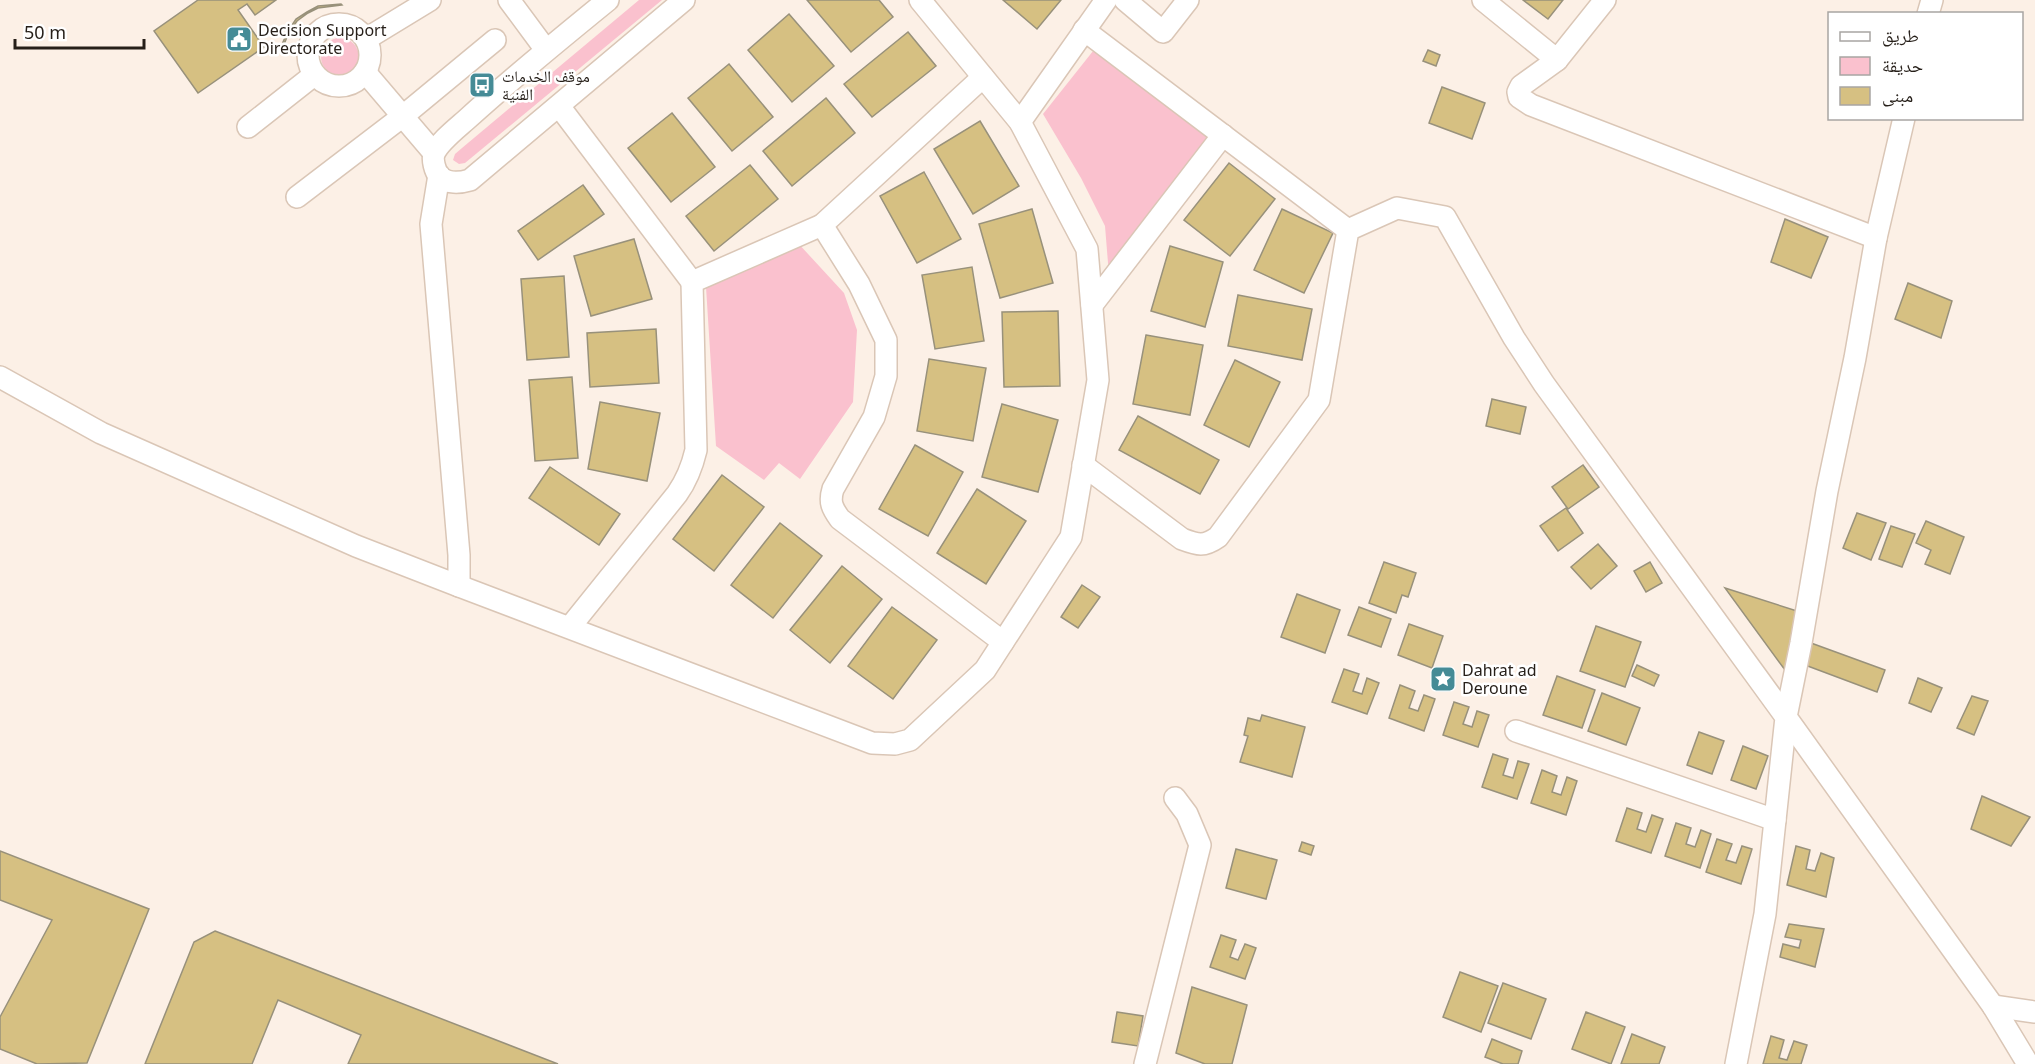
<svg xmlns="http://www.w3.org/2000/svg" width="2035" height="1064" viewBox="0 0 2035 1064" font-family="'Noto Sans','Noto Naskh Arabic',sans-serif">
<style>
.green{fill:#fac1ce}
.building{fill:#d6c082;stroke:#98917b;stroke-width:1.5}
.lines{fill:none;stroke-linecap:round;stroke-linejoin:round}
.minor-casing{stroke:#dac6b6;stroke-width:24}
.minor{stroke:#fff;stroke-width:21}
.labels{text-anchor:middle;stroke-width:5;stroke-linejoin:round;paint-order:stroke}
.poi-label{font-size:16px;fill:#261f19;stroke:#fff;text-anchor:start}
</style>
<rect width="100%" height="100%" fill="#fcf0e6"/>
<!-- green -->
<g class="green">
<path d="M 639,0 L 662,0 L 465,163 L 459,164 L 453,160 L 455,154 L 462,148 Z"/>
<circle cx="340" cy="57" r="19"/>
<path d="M 1101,41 L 1211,127 L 1209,142 L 1109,275 L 1105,226 L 1081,178 L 1043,114 Z"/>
<path d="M 785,229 L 844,293 L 857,330 L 853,402 L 800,479 L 779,463 L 764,480 L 716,446 L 706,287 Z"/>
</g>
<!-- building -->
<g class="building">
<path d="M 198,0 L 276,0 L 255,15 L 247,4 L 238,10 L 264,47 L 198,93 L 154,31 Z"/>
<path d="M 807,0 L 879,0 L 893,17 L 851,52 Z"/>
<path d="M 1003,0 L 1061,0 L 1037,29 Z"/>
<path d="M 1523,0 L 1563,0 L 1548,19 Z"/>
<path d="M 341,4 L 342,5 L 318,8 L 308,13 L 297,21 L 289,32 L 285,42 L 283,42 L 288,31 L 296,19 L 307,12 L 318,6 Z"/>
<path d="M 789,14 L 834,66 L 792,102 L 748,50 Z"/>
<path d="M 908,32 L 936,66 L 872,117 L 844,84 Z"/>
<path d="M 1428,50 L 1440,55 L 1436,66 L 1423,61 Z"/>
<path d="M 729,64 L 773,117 L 732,151 L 688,98 Z"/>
<path d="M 1442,87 L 1485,103 L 1472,139 L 1429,123 Z"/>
<path d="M 826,98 L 855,133 L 792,186 L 763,151 Z"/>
<path d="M 672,113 L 715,167 L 671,202 L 628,148 Z"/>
<path d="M 980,121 L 1019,186 L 973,214 L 934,149 Z"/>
<path d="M 1229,163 L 1275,199 L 1230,256 L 1184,220 Z"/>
<path d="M 750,165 L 778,199 L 714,251 L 686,216 Z"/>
<path d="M 924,172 L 961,239 L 917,263 L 880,196 Z"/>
<path d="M 583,185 L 604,214 L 538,260 L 518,231 Z"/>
<path d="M 1032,209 L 1053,283 L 1000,298 L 979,224 Z"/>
<path d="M 1282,209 L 1333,233 L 1304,293 L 1254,270 Z"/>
<path d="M 1785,219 L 1828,237 L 1811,278 L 1771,262 Z"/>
<path d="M 634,239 L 652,299 L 591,316 L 574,256 Z"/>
<path d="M 1170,246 L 1223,262 L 1205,327 L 1151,311 Z"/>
<path d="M 972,267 L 984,341 L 935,349 L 922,275 Z"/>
<path d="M 564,276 L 569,357 L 527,360 L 521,279 Z"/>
<path d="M 1908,283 L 1952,301 L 1941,338 L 1895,319 Z"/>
<path d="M 1238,295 L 1312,309 L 1302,360 L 1228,346 Z"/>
<path d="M 1058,311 L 1060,386 L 1004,387 L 1002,312 Z"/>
<path d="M 656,329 L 659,383 L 590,387 L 587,333 Z"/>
<path d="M 1146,335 L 1203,345 L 1190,415 L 1133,404 Z"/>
<path d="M 929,359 L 986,368 L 973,441 L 917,431 Z"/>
<path d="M 1235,360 L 1280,382 L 1249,447 L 1204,425 Z"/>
<path d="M 572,377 L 578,458 L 535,461 L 529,380 Z"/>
<path d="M 1492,399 L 1526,407 L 1520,434 L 1486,426 Z"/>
<path d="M 600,402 L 660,413 L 647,481 L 588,469 Z"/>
<path d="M 1002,404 L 1058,420 L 1038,492 L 982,477 Z"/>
<path d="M 1138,416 L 1219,460 L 1200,494 L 1119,450 Z"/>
<path d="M 915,445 L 963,472 L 928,536 L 879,509 Z"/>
<path d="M 1583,465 L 1599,487 L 1568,509 L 1552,487 Z"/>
<path d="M 550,467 L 620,514 L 599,545 L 529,498 Z"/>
<path d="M 722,475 L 764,507 L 714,571 L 673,539 Z"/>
<path d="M 977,489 L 1026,521 L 986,584 L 937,553 Z"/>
<path d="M 1566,508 L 1583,533 L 1558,551 L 1540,526 Z"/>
<path d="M 1857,513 L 1886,523 L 1871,560 L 1843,548 Z"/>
<path d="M 1926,521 L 1964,537 L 1950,574 L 1925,564 L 1931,550 L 1916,543 Z"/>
<path d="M 780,523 L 822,556 L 773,618 L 731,585 Z"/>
<path d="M 1891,526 L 1915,534 L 1902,567 L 1879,559 Z"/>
<path d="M 1598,544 L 1617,566 L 1591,589 L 1571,567 Z"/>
<path d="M 1384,562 L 1416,573 L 1408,597 L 1402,595 L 1396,613 L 1369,603 Z"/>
<path d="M 1650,562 L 1662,583 L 1646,592 L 1634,571 Z"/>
<path d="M 842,566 L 882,599 L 830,663 L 790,630 Z"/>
<path d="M 1082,585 L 1100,597 L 1078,628 L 1061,617 Z"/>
<path d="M 1725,588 L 1797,611 L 1785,670 Z"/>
<path d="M 1297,594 L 1340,610 L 1325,653 L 1281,637 Z"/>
<path d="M 892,607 L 937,640 L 893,699 L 848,666 Z"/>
<path d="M 1359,607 L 1391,619 L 1381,647 L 1348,635 Z"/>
<path d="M 1409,624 L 1443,636 L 1432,668 L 1398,655 Z"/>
<path d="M 1596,626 L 1641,642 L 1625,687 L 1580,671 Z"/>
<path d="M 1811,643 L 1885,670 L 1877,692 L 1805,665 Z"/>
<path d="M 1637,665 L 1659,675 L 1654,686 L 1632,676 Z"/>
<path d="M 1344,669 L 1359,674 L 1353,691 L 1362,694 L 1367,678 L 1379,683 L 1367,714 L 1332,702 Z"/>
<path d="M 1557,676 L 1595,690 L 1582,728 L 1543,715 Z"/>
<path d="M 1918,678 L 1942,688 L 1931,712 L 1909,703 Z"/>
<path d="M 1400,685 L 1415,691 L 1409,708 L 1418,711 L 1424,695 L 1435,699 L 1424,731 L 1389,718 Z"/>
<path d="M 1602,693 L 1640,708 L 1626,745 L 1588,731 Z"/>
<path d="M 1972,696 L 1988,701 L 1974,735 L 1957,728 Z"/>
<path d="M 1454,702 L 1469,707 L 1463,724 L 1472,727 L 1477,711 L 1489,715 L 1478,747 L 1443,735 Z"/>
<path d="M 1262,715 L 1305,727 L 1292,777 L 1240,762 L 1248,736 L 1244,735 L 1248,718 L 1260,721 Z"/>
<path d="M 1699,732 L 1724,741 L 1712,774 L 1687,765 Z"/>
<path d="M 1743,746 L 1768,756 L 1756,789 L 1731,780 Z"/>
<path d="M 1493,754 L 1508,759 L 1503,775 L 1513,778 L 1518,761 L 1529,764 L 1517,799 L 1482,787 Z"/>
<path d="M 1542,770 L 1557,776 L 1552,792 L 1561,795 L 1567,777 L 1577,781 L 1566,815 L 1531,803 Z"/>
<path d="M 1982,796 L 2030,817 L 2011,846 L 1971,829 Z"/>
<path d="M 1627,808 L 1642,813 L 1637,829 L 1646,832 L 1652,815 L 1663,819 L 1651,853 L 1616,841 Z"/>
<path d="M 1676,823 L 1691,828 L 1686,844 L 1695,847 L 1701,830 L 1711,834 L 1700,868 L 1665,856 Z"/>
<path d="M 1717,839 L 1732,844 L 1726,860 L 1736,863 L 1742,846 L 1752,849 L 1741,884 L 1706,872 Z"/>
<path d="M 1302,842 L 1314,846 L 1311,855 L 1299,851 Z"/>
<path d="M 1796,846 L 1810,850 L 1806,869 L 1815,871 L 1821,853 L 1834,858 L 1826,897 L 1787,885 Z"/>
<path d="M 1236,849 L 1277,860 L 1266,899 L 1226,888 Z"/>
<path d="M 0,851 L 149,909 L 87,1063 L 37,1064 L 0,1049 L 0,1017 L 52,920 L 0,900 Z"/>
<path d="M 1789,924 L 1824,929 L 1815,967 L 1780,957 L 1783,944 L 1799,948 L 1801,940 L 1785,937 Z"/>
<path d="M 215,931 L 558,1064 L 348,1064 L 361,1035 L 278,1000 L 252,1064 L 145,1064 L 194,942 Z"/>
<path d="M 1221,935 L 1236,940 L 1230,957 L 1238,960 L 1245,944 L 1256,948 L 1245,979 L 1210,967 Z"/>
<path d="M 1460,972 L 1498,986 L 1481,1032 L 1443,1017 Z"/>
<path d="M 1503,983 L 1546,999 L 1531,1039 L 1488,1023 Z"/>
<path d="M 1192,987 L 1247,1005 L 1232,1064 L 1205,1064 L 1176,1053 Z"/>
<path d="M 1117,1012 L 1143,1016 L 1138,1046 L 1112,1042 Z"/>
<path d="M 1586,1012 L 1625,1027 L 1611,1064 L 1572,1049 Z"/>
<path d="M 1632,1034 L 1665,1047 L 1659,1064 L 1621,1064 Z"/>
<path d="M 1771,1036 L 1784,1040 L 1779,1058 L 1787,1060 L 1794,1041 L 1807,1045 L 1801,1064 L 1763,1064 Z"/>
<path d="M 1492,1039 L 1522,1051 L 1518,1064 L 1503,1064 L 1485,1057 Z"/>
</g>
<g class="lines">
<!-- minor casing -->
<g class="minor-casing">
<g id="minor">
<path d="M 509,0 L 546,50"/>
<path d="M 608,0 C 560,39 512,78 466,120 C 457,128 438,143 434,154 C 432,160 435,171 439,176 C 447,184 460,183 470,180 L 684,0"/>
<path d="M 1125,0 L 1163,32 L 1188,0"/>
<path d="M 1483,0 L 1557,60 L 1605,0"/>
<path d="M 1928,14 L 1932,0"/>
<circle cx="339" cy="55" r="31"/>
<path d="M 1084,30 L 1348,230"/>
<path d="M 366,39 L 430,0"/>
<path d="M 1557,60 L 1521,86 L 1518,92 L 1519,97 L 1531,105 L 1876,238"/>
<path d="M 365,72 L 434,153"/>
<path d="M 983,77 L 822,225 L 859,284 L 886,340 L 886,376 L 874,417 L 833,489 C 829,502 832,508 840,519 L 1003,642"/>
<path d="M 559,106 L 692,282"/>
<path d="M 1904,118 L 1876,238 L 1855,358 L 1827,491 L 1801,643 L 1786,717 L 1993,1006 L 2028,1064"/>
<path d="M 1020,122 L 1106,0"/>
<path d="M 248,127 L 314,75"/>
<path d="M 297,197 L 403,116 L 495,40"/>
<path d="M 1092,305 L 1223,135"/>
<path d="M 0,377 L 101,433 L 356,546 L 459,586 L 459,555 L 431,224 L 439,175"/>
<path d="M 1083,465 L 1182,539 C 1198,545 1204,547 1218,537 L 1319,400 L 1348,230 L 1397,208 L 1445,217 L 1514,338 L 1544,384 L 1786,717 L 1765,914 L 1736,1064"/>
<path d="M 459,586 L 872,743 L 895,744 L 910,740 L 985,670 L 1071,537 L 1098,380 L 1087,249 L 1020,122 L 920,0"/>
<path d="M 570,627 L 677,494 C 687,480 692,467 696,450 L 692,282 L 822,225"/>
<path d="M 1516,731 L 1775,820"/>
<path d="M 1993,1006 L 2035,1012"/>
<path d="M 1145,1064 L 1200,845 L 1187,814 L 1175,798"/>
</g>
</g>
<!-- minor -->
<use href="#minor" class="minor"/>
</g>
<!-- icons -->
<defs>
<g id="civic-square" transform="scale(1.35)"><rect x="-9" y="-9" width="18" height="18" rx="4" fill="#458b96" stroke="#fff"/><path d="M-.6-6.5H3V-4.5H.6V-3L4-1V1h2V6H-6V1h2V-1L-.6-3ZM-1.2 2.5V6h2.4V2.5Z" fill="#fff"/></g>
<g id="bus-square" transform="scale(1.35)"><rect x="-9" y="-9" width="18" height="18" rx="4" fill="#458b96" stroke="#fff"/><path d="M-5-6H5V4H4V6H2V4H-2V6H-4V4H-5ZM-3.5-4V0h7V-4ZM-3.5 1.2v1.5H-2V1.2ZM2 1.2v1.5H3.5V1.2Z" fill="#fff"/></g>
<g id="sight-square" transform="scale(1.35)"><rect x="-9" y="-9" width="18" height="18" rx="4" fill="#458b96" stroke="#fff"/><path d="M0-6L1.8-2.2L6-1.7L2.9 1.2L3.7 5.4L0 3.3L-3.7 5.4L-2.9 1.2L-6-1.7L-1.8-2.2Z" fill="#fff"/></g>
</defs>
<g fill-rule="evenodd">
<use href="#civic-square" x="239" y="39"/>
<use href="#bus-square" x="482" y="85"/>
<use href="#sight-square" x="1443" y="679"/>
</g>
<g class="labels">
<!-- poi labels -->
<g class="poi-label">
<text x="258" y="36">Decision Support<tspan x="258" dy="18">Directorate</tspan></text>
<text x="502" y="82">موقف الخدمات<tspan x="502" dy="18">الفنية</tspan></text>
<text x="1462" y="676">Dahrat ad<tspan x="1462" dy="18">Deroune</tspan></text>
</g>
</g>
<!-- legend -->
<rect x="1828" y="12" width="195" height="108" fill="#ffffff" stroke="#a8a5a3" stroke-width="1.5"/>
<rect x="1840" y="32" width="30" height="9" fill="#ffffff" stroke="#a8a5a3" stroke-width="1.5"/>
<text x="1882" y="42" font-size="18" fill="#261f19">طريق</text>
<rect x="1840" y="57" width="30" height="18" fill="#fac1ce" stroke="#a8a5a3" stroke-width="1.5"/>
<text x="1882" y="72" font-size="18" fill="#261f19">حديقة</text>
<rect x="1840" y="87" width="30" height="18" fill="#d6c082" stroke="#a8a5a3" stroke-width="1.5"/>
<text x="1882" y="102" font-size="18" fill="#261f19">مبنى</text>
<!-- scale -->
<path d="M15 39v9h129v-9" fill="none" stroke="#261f19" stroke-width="3"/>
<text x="24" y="39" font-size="18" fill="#261f19" stroke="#ffffff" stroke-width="4.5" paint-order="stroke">50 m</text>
</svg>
